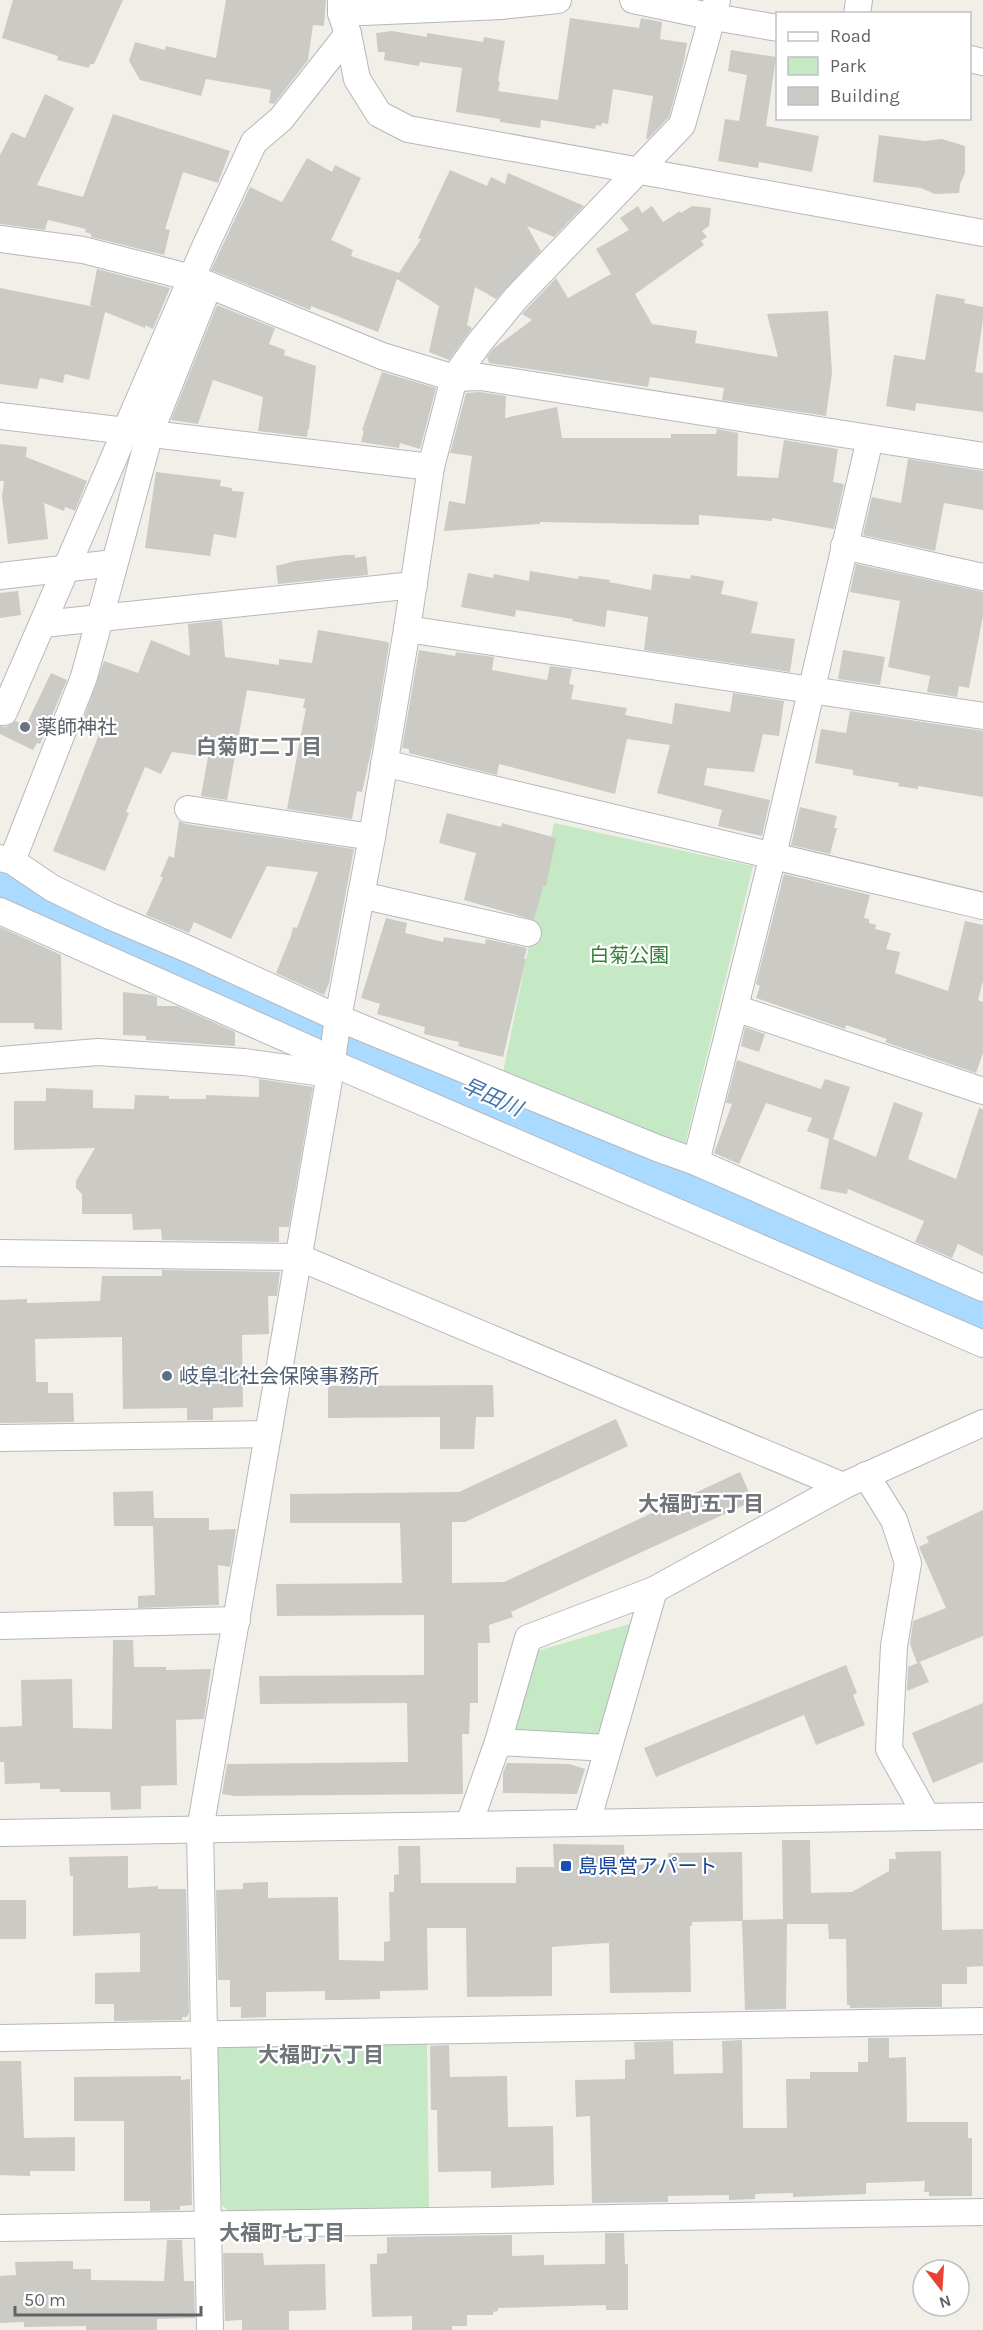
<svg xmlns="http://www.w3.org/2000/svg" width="983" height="2330" viewBox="0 0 983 2330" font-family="Karla,'Noto Sans JP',sans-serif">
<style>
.green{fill:#c5e8c5}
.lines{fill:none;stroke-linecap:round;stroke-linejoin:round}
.river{stroke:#aadaff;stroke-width:45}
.building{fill:#cccac5}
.minor-casing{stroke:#b5b8bc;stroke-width:28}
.minor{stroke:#fff;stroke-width:26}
.worship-dot{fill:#6b7280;stroke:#fff;stroke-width:2}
.service-dot{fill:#5c6f8a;stroke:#fff;stroke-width:2}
.transit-dot{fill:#1a4fb4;stroke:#fff;stroke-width:2}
.labels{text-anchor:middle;stroke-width:4.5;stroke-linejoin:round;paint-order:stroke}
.worship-label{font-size:20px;fill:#5b616d;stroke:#fff;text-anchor:start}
.park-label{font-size:20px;fill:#348238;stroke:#fff}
.service-label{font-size:20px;fill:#4e5e75;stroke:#fff;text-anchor:start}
.transit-label{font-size:20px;fill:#164399;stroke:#fff;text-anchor:start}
.neighbourhood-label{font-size:21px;font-weight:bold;fill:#70757a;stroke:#fff}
.water-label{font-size:21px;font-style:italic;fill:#4174aa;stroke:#fff}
</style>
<rect width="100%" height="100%" fill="#f1efe8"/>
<!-- green -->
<g class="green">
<path d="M 554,823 L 753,866 L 684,1149 L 502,1077 Z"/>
<path d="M 636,1622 L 606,1750 L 495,1749 L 527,1654 Z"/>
<path d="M 427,2042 L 429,2210 L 229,2212 L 222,2205 L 216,2052 L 224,2043 Z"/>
</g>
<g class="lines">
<!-- river -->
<path class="river" d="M 0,883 L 365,1044 L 983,1312"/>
</g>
<!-- building -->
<g class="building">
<path d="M 13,0 L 123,0 L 94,64 L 90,64 L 89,68 L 57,60 L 58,56 L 2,38 Z"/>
<path d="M 226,0 L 326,0 L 324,26 L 313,25 L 308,60 L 274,104 L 269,103 L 271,90 L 206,79 L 201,96 L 140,80 L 129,61 L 135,42 L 165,50 L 166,46 L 216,58 Z"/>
<path d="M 570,18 L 639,28 L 641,18 L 662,22 L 660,39 L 687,43 L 684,61 L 669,117 L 648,139 L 646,139 L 653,96 L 613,89 L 608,124 L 602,123 L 601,126 L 596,125 L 595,129 L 541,120 L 540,128 L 500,122 L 500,119 L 456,112 L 462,68 L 420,62 L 419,66 L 384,60 L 385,52 L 378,52 L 376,33 L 392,31 L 427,37 L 427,33 L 483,42 L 484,37 L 505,41 L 498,81 L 500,82 L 498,91 L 558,100 Z"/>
<path d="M 731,50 L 776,57 L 766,126 L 819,136 L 812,172 L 759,162 L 758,168 L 718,161 L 725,119 L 739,121 L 747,75 L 728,71 Z"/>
<path d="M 45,94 L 74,108 L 37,185 L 83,197 L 113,114 L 230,151 L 218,183 L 183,172 L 165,229 L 170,230 L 164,255 L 176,258 L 91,237 L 91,234 L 85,232 L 86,229 L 48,220 L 45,230 L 0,224 L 0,155 L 12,132 L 25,138 Z"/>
<path d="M 879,135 L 925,141 L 942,139 L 965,146 L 965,173 L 960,184 L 959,193 L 935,194 L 921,188 L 873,182 Z"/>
<path d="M 307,158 L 332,172 L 335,165 L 361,178 L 331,240 L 353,250 L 351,256 L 399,273 L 421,239 L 418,238 L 450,170 L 487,186 L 491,177 L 505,184 L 508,173 L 584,206 L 554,237 L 527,226 L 541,251 L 496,299 L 475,287 L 467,325 L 472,328 L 449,360 L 429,352 L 439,306 L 397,279 L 378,332 L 311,306 L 310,310 L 211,270 L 250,187 L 282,202 Z"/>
<path d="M 638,206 L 642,213 L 652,206 L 663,222 L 680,211 L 681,213 L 692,206 L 711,208 L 709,226 L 702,231 L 707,237 L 701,241 L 704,245 L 635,294 L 652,324 L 697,331 L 695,343 L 778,357 L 767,314 L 828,311 L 832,373 L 826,416 L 722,400 L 724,388 L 650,377 L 648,387 L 489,363 L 487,357 L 494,348 L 532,320 L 522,314 L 556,278 L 568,298 L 611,274 L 596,249 L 629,230 L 620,218 Z"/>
<path d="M 97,269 L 170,288 L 153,329 L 145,325 L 145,328 L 105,312 L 89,380 L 65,374 L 63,383 L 40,378 L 37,389 L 0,384 L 0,288 L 95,307 L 90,305 Z"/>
<path d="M 936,294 L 965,299 L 964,303 L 983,307 L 983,320 L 975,372 L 983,373 L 983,412 L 916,403 L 915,411 L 886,406 L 894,355 L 925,360 Z"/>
<path d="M 217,305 L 275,328 L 269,344 L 285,350 L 284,355 L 316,366 L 309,429 L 308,429 L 307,437 L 258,431 L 263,397 L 213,380 L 198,424 L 171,420 Z"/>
<path d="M 382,372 L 436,388 L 420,449 L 400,443 L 399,448 L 361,442 L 364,431 L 362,430 Z"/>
<path d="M 480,392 L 506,396 L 505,418 L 557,407 L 562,438 L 671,438 L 671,434 L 716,434 L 717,429 L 738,433 L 737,476 L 778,478 L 784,440 L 838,449 L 833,482 L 844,484 L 834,529 L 772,518 L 772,521 L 699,515 L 699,525 L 540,522 L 540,524 L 444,531 L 449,501 L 465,504 L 472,456 L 450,453 L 466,393 Z"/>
<path d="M 0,444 L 27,447 L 26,457 L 87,481 L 75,511 L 65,507 L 64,511 L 44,503 L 48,539 L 8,544 L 2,496 L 4,481 L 0,481 Z"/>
<path d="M 908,459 L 983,471 L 983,510 L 944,503 L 935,551 L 863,535 L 872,497 L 901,503 Z"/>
<path d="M 156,472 L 221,480 L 220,486 L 232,488 L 232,491 L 244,492 L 236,538 L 214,534 L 210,556 L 145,548 Z"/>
<path d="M 345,555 L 355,555 L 355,558 L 366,556 L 368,575 L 278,584 L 276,566 L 295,561 Z"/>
<path d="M 856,564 L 983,592 L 983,616 L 969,688 L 959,686 L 957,697 L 927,692 L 930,676 L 888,667 L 900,601 L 850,592 Z"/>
<path d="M 530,571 L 578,579 L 579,576 L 610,580 L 609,582 L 651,590 L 653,574 L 690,579 L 691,575 L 724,581 L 721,594 L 758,602 L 751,633 L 795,639 L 790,672 L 644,650 L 648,617 L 607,610 L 605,627 L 572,621 L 573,619 L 516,610 L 515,617 L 461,607 L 468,573 L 493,578 L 494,574 L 529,581 Z"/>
<path d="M 18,591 L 21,615 L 0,618 L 0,593 Z"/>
<path d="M 222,620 L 225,657 L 279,665 L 279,659 L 312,663 L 318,630 L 388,642 L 389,645 L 373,743 L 362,792 L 357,791 L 352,819 L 287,809 L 306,708 L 303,708 L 305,699 L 247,690 L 227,800 L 201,796 L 208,757 L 172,752 L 161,774 L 145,767 L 126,812 L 129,813 L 105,871 L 53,851 L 100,732 L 82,723 L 104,661 L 138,673 L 151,640 L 190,656 L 188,624 Z"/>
<path d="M 419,650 L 455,656 L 456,652 L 494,657 L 492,670 L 547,680 L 550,666 L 572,669 L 569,684 L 574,685 L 571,699 L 627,708 L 625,715 L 672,724 L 675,703 L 730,712 L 733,693 L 784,701 L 779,736 L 763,734 L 754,772 L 707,768 L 704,785 L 770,800 L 762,836 L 718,826 L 722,810 L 657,793 L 670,745 L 627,739 L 615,794 L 499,764 L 497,775 L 409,753 L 409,749 L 402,748 Z"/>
<path d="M 843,650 L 885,657 L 880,685 L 838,679 Z"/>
<path d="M 51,673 L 67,680 L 40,744 L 37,743 L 33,750 L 0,734 L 0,726 L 6,727 L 15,721 L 26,725 Z"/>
<path d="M 850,711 L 983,731 L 983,797 L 918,786 L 918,789 L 898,786 L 899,783 L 853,775 L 853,770 L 815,763 L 821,729 L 846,733 Z"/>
<path d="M 800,807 L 837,816 L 834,828 L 837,828 L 830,854 L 791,845 Z"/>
<path d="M 447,813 L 501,827 L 502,823 L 556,838 L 546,886 L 543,886 L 534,920 L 464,900 L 476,853 L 439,843 Z"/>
<path d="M 179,821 L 186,824 L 354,849 L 329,983 L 324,995 L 276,973 L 291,936 L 293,927 L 297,928 L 318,872 L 267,866 L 231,939 L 194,922 L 189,933 L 146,915 L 163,877 L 160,877 L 169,856 L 174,858 Z"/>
<path d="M 784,874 L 870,895 L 864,918 L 869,919 L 869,923 L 876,925 L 875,929 L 891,933 L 886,949 L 900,952 L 895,973 L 948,991 L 965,921 L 983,925 L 983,981 L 978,1000 L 983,1002 L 983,1053 L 976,1073 L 885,1042 L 887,1039 L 846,1025 L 845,1029 L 756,998 L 760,986 L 756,984 Z"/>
<path d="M 386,918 L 407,923 L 405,933 L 443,942 L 444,937 L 485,944 L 486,939 L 527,948 L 524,959 L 526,959 L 503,1057 L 458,1046 L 459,1042 L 424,1034 L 425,1027 L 377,1014 L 380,1004 L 361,998 Z"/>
<path d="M 0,927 L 61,955 L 62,1030 L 34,1029 L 34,1023 L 0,1023 Z"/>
<path d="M 123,992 L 151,995 L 157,997 L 157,1006 L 177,1006 L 235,1032 L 235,1046 L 146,1040 L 146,1036 L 123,1035 Z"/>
<path d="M 745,1027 L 765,1034 L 759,1052 L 741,1046 Z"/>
<path d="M 737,1060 L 821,1089 L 825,1079 L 850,1087 L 833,1139 L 876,1157 L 894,1102 L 923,1113 L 908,1159 L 956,1179 L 979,1108 L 983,1109 L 983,1256 L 958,1244 L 952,1258 L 915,1242 L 924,1221 L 848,1189 L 847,1194 L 820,1189 L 829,1139 L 807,1131 L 812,1118 L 766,1103 L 739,1164 L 714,1153 L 732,1104 L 726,1103 Z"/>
<path d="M 259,1079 L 313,1087 L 289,1227 L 279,1227 L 279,1242 L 162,1240 L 161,1229 L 133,1230 L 132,1214 L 82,1214 L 82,1194 L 76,1188 L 76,1181 L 95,1148 L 14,1150 L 14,1101 L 46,1101 L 46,1088 L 93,1090 L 93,1108 L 134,1109 L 135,1095 L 169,1096 L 169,1099 L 206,1099 L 206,1095 L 259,1097 Z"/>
<path d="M 162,1270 L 280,1272 L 277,1296 L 268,1296 L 269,1334 L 242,1335 L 243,1407 L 213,1408 L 213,1420 L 187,1420 L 187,1408 L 123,1409 L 122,1337 L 35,1339 L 36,1382 L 48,1382 L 48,1393 L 73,1393 L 74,1422 L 0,1423 L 0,1300 L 27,1299 L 27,1303 L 100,1301 L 102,1276 L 162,1276 Z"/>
<path d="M 493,1385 L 494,1417 L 476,1417 L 474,1449 L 440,1449 L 440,1417 L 328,1418 L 328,1386 Z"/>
<path d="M 616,1419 L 628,1446 L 465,1522 L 452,1522 L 452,1583 L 504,1582 L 740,1472 L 753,1501 L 511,1612 L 513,1617 L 489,1625 L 490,1643 L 478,1643 L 478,1703 L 470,1703 L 469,1734 L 462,1734 L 463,1794 L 235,1796 L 222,1794 L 227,1764 L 408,1762 L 407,1703 L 260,1704 L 259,1676 L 424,1675 L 424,1615 L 277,1616 L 276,1584 L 402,1583 L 400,1523 L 290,1523 L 290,1494 L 459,1492 Z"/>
<path d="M 153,1491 L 154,1518 L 209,1518 L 209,1530 L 236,1529 L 230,1567 L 218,1565 L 219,1605 L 138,1608 L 138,1596 L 155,1595 L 153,1526 L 114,1526 L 113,1492 Z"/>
<path d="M 983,1510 L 983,1636 L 917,1663 L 910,1644 L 913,1621 L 946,1608 L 919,1547 L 929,1542 L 926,1537 Z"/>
<path d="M 113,1640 L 133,1640 L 134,1667 L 166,1667 L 166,1670 L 211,1669 L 204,1719 L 176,1720 L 177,1785 L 141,1786 L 141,1809 L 111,1810 L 110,1792 L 60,1792 L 60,1789 L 40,1789 L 40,1783 L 5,1784 L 4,1762 L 0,1762 L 0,1727 L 22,1726 L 21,1680 L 72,1679 L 73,1728 L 112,1729 Z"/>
<path d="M 920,1662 L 929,1682 L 907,1691 L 908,1667 Z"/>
<path d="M 846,1665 L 857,1693 L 853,1695 L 865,1725 L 816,1745 L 804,1715 L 656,1777 L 644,1748 Z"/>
<path d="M 983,1703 L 983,1762 L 933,1783 L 912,1733 Z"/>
<path d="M 507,1763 L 569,1764 L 585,1769 L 577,1794 L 503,1793 L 503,1773 Z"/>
<path d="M 782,1840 L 810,1840 L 811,1893 L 852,1892 L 889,1871 L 889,1859 L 896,1859 L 895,1852 L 941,1851 L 942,1930 L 983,1929 L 983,1966 L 967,1967 L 967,1984 L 942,1984 L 942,2007 L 850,2008 L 850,2005 L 847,2005 L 846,1939 L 829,1939 L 828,1924 L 787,1924 L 786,2009 L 745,2010 L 742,1921 L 692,1922 L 692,1926 L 690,1926 L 691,1992 L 610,1993 L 609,1943 L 589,1944 L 552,1947 L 552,1996 L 467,1997 L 466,1928 L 427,1928 L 428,1990 L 380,1991 L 380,1999 L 342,2000 L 325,2000 L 325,1991 L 266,1992 L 266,2017 L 241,2018 L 241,2007 L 230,2007 L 230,1980 L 218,1980 L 216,1890 L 243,1889 L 243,1883 L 268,1882 L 268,1898 L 338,1897 L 339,1960 L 384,1961 L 384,1942 L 390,1941 L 389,1892 L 394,1892 L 394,1875 L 399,1874 L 398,1846 L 420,1846 L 421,1883 L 516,1883 L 516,1867 L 554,1867 L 553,1844 L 624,1845 L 625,1865 L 668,1864 L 668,1853 L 742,1852 L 743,1920 L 783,1919 Z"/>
<path d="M 128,1856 L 128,1888 L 158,1886 L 158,1889 L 186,1889 L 189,2013 L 187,2017 L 182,2017 L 182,2020 L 114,2021 L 114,2004 L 95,2004 L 95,1973 L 140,1972 L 140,1933 L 73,1936 L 73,1876 L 70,1876 L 69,1857 Z"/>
<rect x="0" y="1900" width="26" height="39"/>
<path d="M 868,2038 L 889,2038 L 889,2058 L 906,2057 L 907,2122 L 968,2122 L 968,2138 L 972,2138 L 972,2196 L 929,2196 L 929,2192 L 924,2192 L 925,2181 L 866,2183 L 866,2194 L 793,2197 L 793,2193 L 755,2194 L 755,2199 L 729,2200 L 729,2195 L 668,2196 L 668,2202 L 592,2203 L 590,2116 L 576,2117 L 575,2080 L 625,2079 L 625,2060 L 635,2059 L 634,2042 L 673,2041 L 674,2074 L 723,2073 L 722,2041 L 742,2040 L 743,2128 L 787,2128 L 786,2079 L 810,2079 L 810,2072 L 858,2072 L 858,2062 L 868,2062 Z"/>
<path d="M 449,2045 L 450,2077 L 507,2076 L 508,2127 L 553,2126 L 554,2185 L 491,2188 L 491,2171 L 438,2172 L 437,2110 L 431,2110 L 430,2046 Z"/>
<path d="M 0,2061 L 21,2061 L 24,2138 L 75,2137 L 75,2171 L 30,2171 L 30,2176 L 0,2175 Z"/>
<path d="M 181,2076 L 181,2080 L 190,2079 L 192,2205 L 180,2206 L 180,2210 L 150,2211 L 150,2201 L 124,2201 L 124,2121 L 74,2121 L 74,2077 Z"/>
<path d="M 605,2233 L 624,2233 L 625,2264 L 628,2264 L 628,2310 L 606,2310 L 606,2305 L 498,2308 L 498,2311 L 493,2312 L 493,2315 L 467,2315 L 467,2326 L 452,2326 L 452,2330 L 412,2330 L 412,2316 L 372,2317 L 370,2264 L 377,2264 L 377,2254 L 387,2253 L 387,2237 L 512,2235 L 512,2256 L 544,2255 L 544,2265 L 605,2264 Z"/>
<path d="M 167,2240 L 182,2240 L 184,2281 L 194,2281 L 195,2318 L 157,2319 L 157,2330 L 86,2330 L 86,2326 L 24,2327 L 24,2322 L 0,2323 L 0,2276 L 16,2275 L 15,2262 L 73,2261 L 73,2269 L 91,2269 L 91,2280 L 164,2281 Z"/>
<path d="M 223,2253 L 263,2253 L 264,2265 L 325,2264 L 326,2310 L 289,2311 L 289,2330 L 242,2330 L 242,2320 L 225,2321 Z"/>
</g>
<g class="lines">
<!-- minor casing -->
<g class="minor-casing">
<g id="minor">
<path d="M 341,0 L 341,13 L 348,34 L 357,79 L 379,114 L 408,129 L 983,233"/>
<path d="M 633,0 L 714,17 L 778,28"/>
<path d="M 341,13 L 501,6 L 558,0"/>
<path d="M 857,14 L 859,0"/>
<path d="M 970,59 L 983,62"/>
<path d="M 0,239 L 83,250 L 192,278 L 382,356 L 454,378 L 481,377 L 983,456"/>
<path d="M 0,416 L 431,467"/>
<path d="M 844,546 L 983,577"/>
<path d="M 0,576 L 114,563"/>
<path d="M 43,624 L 414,585"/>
<path d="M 407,629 L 983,716"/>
<path d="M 4,712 L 205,247 L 254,142 L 281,119 L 348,34"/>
<path d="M 384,763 L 983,906"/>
<path d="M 188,809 L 372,837"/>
<path d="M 0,858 L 12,861 L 52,888 L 110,916 L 190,950 L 338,1018 L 657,1148 L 696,1162 L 983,1288"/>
<path d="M 12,861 L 84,677 L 150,433 L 209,285"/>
<path d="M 361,895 L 528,933"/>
<path d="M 0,911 L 312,1050 L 332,1063 L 983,1344"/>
<path d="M 735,1008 L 983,1091"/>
<path d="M 0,1060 L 98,1052 L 244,1062 L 330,1074"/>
<path d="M 696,1162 L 773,855 L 870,439"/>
<path d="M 0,1253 L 298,1257 L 843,1486 L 983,1423"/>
<path d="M 0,1438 L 267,1434"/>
<path d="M 866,1475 L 894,1520 L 908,1563 L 894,1646 L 889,1749 L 927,1817"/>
<path d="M 0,1626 L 237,1620"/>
<path d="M 498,1742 L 528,1638 L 654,1590"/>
<path d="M 587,1822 L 654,1590 L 843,1486"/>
<path d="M 469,1824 L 498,1742 L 608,1748"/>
<path d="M 0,1833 L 983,1816"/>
<path d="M 0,2038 L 983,2021"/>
<path d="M 0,2228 L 983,2212"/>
<path d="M 210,2330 L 200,1830 L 330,1074 L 338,1018 L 372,837 L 407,629 L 431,467 L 454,378 L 479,343 L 516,298 L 682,125 L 717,0"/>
</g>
</g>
<!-- minor -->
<use href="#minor" class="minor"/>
</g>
<!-- markers -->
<circle class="worship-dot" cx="25" cy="727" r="6"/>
<circle class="service-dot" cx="167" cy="1376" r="6"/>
<rect class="transit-dot" x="560" y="1860" width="12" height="12" rx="3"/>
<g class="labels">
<!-- worship labels -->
<g class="worship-label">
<text x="37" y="734">薬師神社</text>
</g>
<!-- park labels -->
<g class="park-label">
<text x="629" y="962">白菊公園</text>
</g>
<!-- service labels -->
<g class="service-label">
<text x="179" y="1383">岐阜北社会保険事務所</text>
</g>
<!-- transit labels -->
<g class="transit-label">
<text x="578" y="1873">島県営アパート</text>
</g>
<!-- neighbourhood labels -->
<g class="neighbourhood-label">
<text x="259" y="754">白菊町二丁目</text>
<text x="701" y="1511">大福町五丁目</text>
<text x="321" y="2062">大福町六丁目</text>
<text x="282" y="2240">大福町七丁目</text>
</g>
<!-- water labels -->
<g class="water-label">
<text transform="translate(492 1097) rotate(24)" y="7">早田川</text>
</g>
</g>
<!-- legend -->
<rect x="776" y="12" width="195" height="108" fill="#ffffff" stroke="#bfc1c3" stroke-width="1.5"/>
<rect x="788" y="32" width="30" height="9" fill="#ffffff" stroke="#bfc1c3" stroke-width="1.5"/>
<text x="830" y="42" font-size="18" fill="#5f6368">Road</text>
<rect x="788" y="57" width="30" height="18" fill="#c5e8c5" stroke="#bfc1c3" stroke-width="1.5"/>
<text x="830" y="72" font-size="18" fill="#5f6368">Park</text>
<rect x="788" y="87" width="30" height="18" fill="#cccac5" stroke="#bfc1c3" stroke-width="1.5"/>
<text x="830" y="102" font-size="18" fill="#5f6368">Building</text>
<!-- north arrow -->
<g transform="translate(941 2288) rotate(163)"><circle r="28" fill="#ffffff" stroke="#bfc1c3" stroke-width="1.5"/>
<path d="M0-4.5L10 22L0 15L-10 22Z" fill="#ea4335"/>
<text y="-9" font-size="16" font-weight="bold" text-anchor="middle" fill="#5f6368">N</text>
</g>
<!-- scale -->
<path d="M15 2306v9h186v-9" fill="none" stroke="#5f6368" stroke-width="3"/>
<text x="24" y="2306" font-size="18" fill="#5f6368" stroke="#ffffff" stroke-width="4.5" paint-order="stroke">50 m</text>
</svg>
